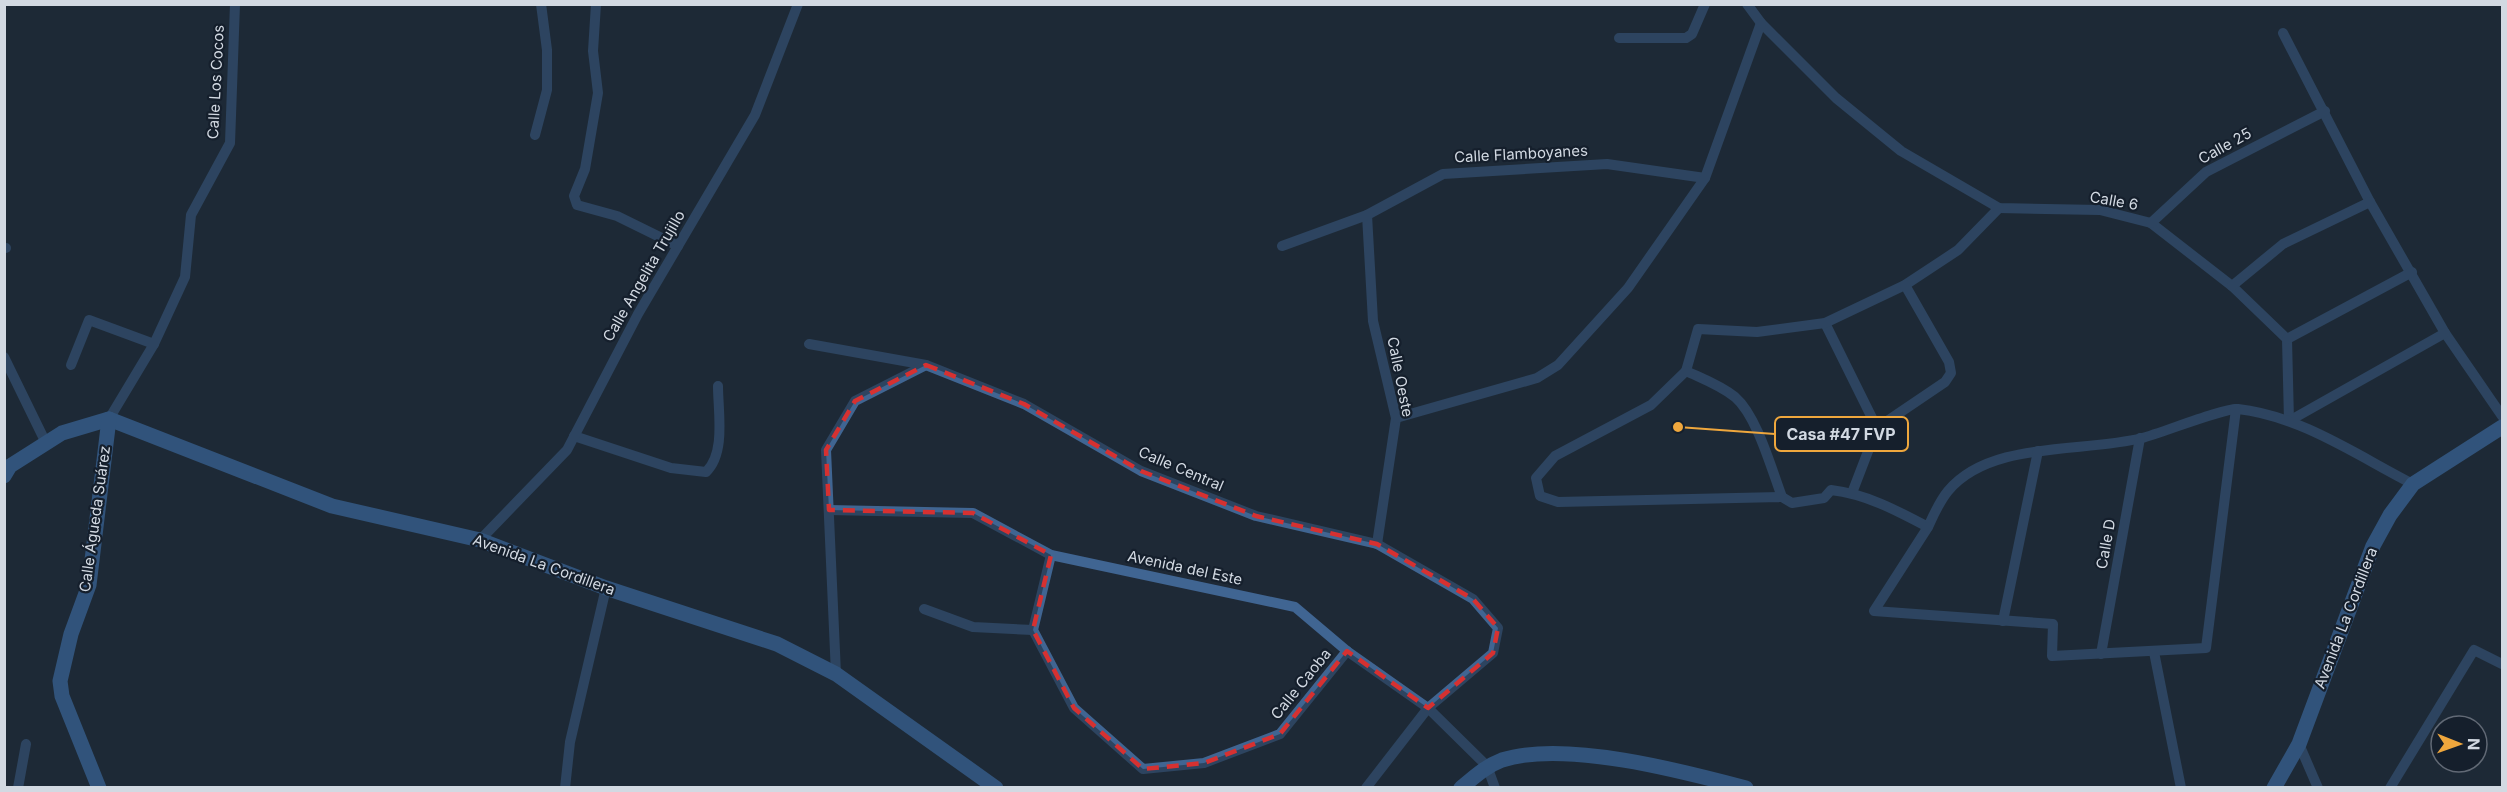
<svg xmlns="http://www.w3.org/2000/svg" width="2507" height="792" viewBox="0 0 2507 792" font-family="Inter,sans-serif">
<style>
.lines{fill:none;stroke-linecap:round;stroke-linejoin:round}
.street{stroke:#406592;stroke-width:10}
.secondary{stroke:#4986ce;stroke-width:15}
.marked{fill:none;stroke:#d63131;stroke-width:4.5;stroke-dasharray:12 8;stroke-linejoin:round}
.labels{text-anchor:middle;stroke-width:4.5;stroke-linejoin:round;paint-order:stroke}
.street-label{font-size:15px;fill:#d2d9e2;stroke:#151f2c}
.leader{fill:none;stroke:#efa73d;stroke-width:2}
.callout-dot{fill:#efa73d;stroke:#151f2c;stroke-width:2}
.callout{fill:#151f2c;stroke:#efa73d;stroke-width:2}
.callout-label{font-size:16px;text-anchor:middle;font-weight:bold;fill:#d2d9e2}
</style>
<rect width="100%" height="100%" fill="#1e2936"/>
<g class="lines">
<!-- street -->
<g class="street">
<path d="M 596,4 L 593,51 L 598,93 L 585,169 L 574,196 L 577,205 L 617,216 L 678,246"/>
<path d="M 1747,4 L 1761,23 L 1836,98 L 1901,151 L 1999,208 L 2100,210 L 2151,223 L 2232,286 L 2287,339 L 2289,421"/>
<path d="M 2283,33 L 2370,202 L 2445,333 L 2502,416"/>
<path d="M 1619,38 L 1686,38 L 1692,34 L 1705,4"/>
<path d="M 535,135 L 547,90 L 547,50 L 541,4"/>
<path d="M 1367,215 L 1373,321 L 1396,418 L 1377,544"/>
<path d="M 2151,223 L 2206,172 L 2325,111"/>
<path d="M 1282,246 L 1367,215 L 1443,174 L 1607,164 L 1705,178"/>
<path d="M 4,248 L 6,248"/>
<path d="M 2232,286 L 2283,244 L 2370,202"/>
<path d="M 1825,323 L 1877,428"/>
<path d="M 2287,339 L 2412,272"/>
<path d="M 809,344 L 926,365 L 1024,404 L 1141,471 L 1256,516 L 1377,544 L 1473,599 L 1498,628 L 1493,653 L 1428,708 L 1366,788"/>
<path d="M 4,357 L 46,443"/>
<path d="M 71,365 L 89,320 L 154,344"/>
<path d="M 1686,371 L 1698,329 L 1757,332 L 1825,323 L 1905,285 L 1958,250 L 1999,208"/>
<path d="M 1396,418 L 1537,378 L 1558,365 L 1628,288 L 1705,178 L 1761,23"/>
<path d="M 109,419 L 154,344 L 185,277 L 191,215 L 230,143 L 235,4"/>
<path d="M 2289,421 L 2445,333"/>
<path d="M 574,436 L 671,468 L 706,472 C 726,453 718,412 718,386"/>
<path d="M 1852,493 L 1877,428 L 1945,382 L 1951,373 L 1949,362 L 1905,285"/>
<path d="M 1782,497 C 1771,468 1757,416 1735,397 C 1720,385 1703,379 1686,371 L 1651,405 L 1555,456 L 1536,478 L 1540,496 L 1558,502 L 1782,497 L 1792,503 L 1824,498 L 1831,490 C 1866,494 1896,510 1928,527 C 1934,514 1939,502 1948,491 C 1990,440 2084,453 2142,438 C 2162,433 2223,408 2238,409 C 2301,416 2358,456 2413,484"/>
<path d="M 829,510 L 973,513 L 1051,555 L 1295,607 L 1347,651 L 1428,708 L 1487,766 L 1495,788"/>
<path d="M 1928,527 L 1874,611 L 2053,624 L 2052,656 L 2206,648 L 2236,409"/>
<path d="M 480,540 L 567,450 L 638,314 L 755,115 L 798,4"/>
<path d="M 1051,555 L 1033,630 L 1074,708 L 1143,769 L 1204,763 L 1280,734 L 1347,651"/>
<path d="M 924,609 L 973,627 L 1033,630"/>
<path d="M 2003,621 L 2038,451"/>
<path d="M 2154,652 L 2181,788"/>
<path d="M 2101,654 L 2140,438"/>
<path d="M 836,674 L 826,450 L 855,401 L 926,365"/>
<path d="M 2299,744 L 2318,788"/>
<path d="M 18,788 L 26,744"/>
<path d="M 565,788 L 570,742 L 606,588"/>
<path d="M 2390,788 L 2474,650 L 2502,664"/>
</g>
<!-- secondary -->
<g class="secondary">
<path d="M 4,476 L 10,466 L 62,433 L 109,419 L 332,506 L 480,540 L 606,588 L 777,644 L 836,674 L 996,788"/>
<path d="M 99,788 L 62,696 L 60,681 L 71,634 L 89,585 L 109,419"/>
<path d="M 1461,788 C 1474,777 1486,766 1502,760 C 1565,740 1682,771 1746,788"/>
<path d="M 2274,788 L 2299,744 L 2373,546 L 2390,515 L 2413,484 L 2502,427"/>
</g>
</g>
<!-- marked area -->
<path d="M0 0H2507V792H0ZM 926,365 L 1024,404 L 1141,471 L 1256,516 L 1377,544 L 1473,599 L 1498,628 L 1493,653 L 1428,708 L 1347,651 L 1280,734 L 1204,763 L 1143,769 L 1074,708 L 1033,630 L 1051,555 L 973,513 L 829,510 L 826,450 L 855,401 Z" fill="#1e2936" fill-opacity=".55" fill-rule="evenodd"/>
<path class="marked" d="M 926,365 L 1024,404 L 1141,471 L 1256,516 L 1377,544 L 1473,599 L 1498,628 L 1493,653 L 1428,708 L 1347,651 L 1280,734 L 1204,763 L 1143,769 L 1074,708 L 1033,630 L 1051,555 L 973,513 L 829,510 L 826,450 L 855,401 Z"/>
<g class="labels">
<!-- street labels -->
<g class="street-label">
<text transform="translate(216 82) rotate(-87)" y="5">Calle Los Cocos</text>
<text transform="translate(2225 146) rotate(-29)" y="5">Calle 25</text>
<text transform="translate(1521 154) rotate(-3)" y="5">Calle Flamboyanes</text>
<text transform="translate(2114 201) rotate(10)" y="5">Calle 6</text>
<text transform="translate(644 276) rotate(-60)" y="5">Calle Angelita Trujillo</text>
<text transform="translate(1400 377) rotate(79)" y="5">Calle Oeste</text>
<text transform="translate(1181 469) rotate(23)" y="5">Calle Central</text>
<text transform="translate(95 519) rotate(-82)" y="5">Calle Águeda Suárez</text>
<text transform="translate(2106 544) rotate(-80)" y="5">Calle D</text>
<text transform="translate(544 565) rotate(20)" y="5">Avenida La Cordillera</text>
<text transform="translate(1185 568) rotate(12)" y="5">Avenida del Este</text>
<text transform="translate(2346 618) rotate(-69)" y="5">Avenida La Cordillera</text>
<text transform="translate(1301 684) rotate(-51)" y="5">Calle Caoba</text>
</g>
</g>
<!-- callouts -->
<path class="leader" d="M1678 427L1775 434"/>
<circle class="callout-dot" cx="1678" cy="427" r="6"/>
<rect class="callout" x="1775" y="417" width="133" height="34" rx="6"/>
<g class="callout-label">
<text x="1841" y="440">Casa #47 FVP</text>
</g>
<!-- border -->
<rect width="2507" height="792" fill="none" stroke="#d2d9e2" stroke-width="12"/>
<!-- north arrow -->
<g transform="translate(2459 744) rotate(91)"><circle r="28" fill="#151f2c" stroke="#616975" stroke-width="1.5"/>
<path d="M0-4.5L10 22L0 15L-10 22Z" fill="#efa73d"/>
<text y="-9" font-size="16" font-weight="bold" text-anchor="middle" fill="#d2d9e2">N</text>
</g>
</svg>
